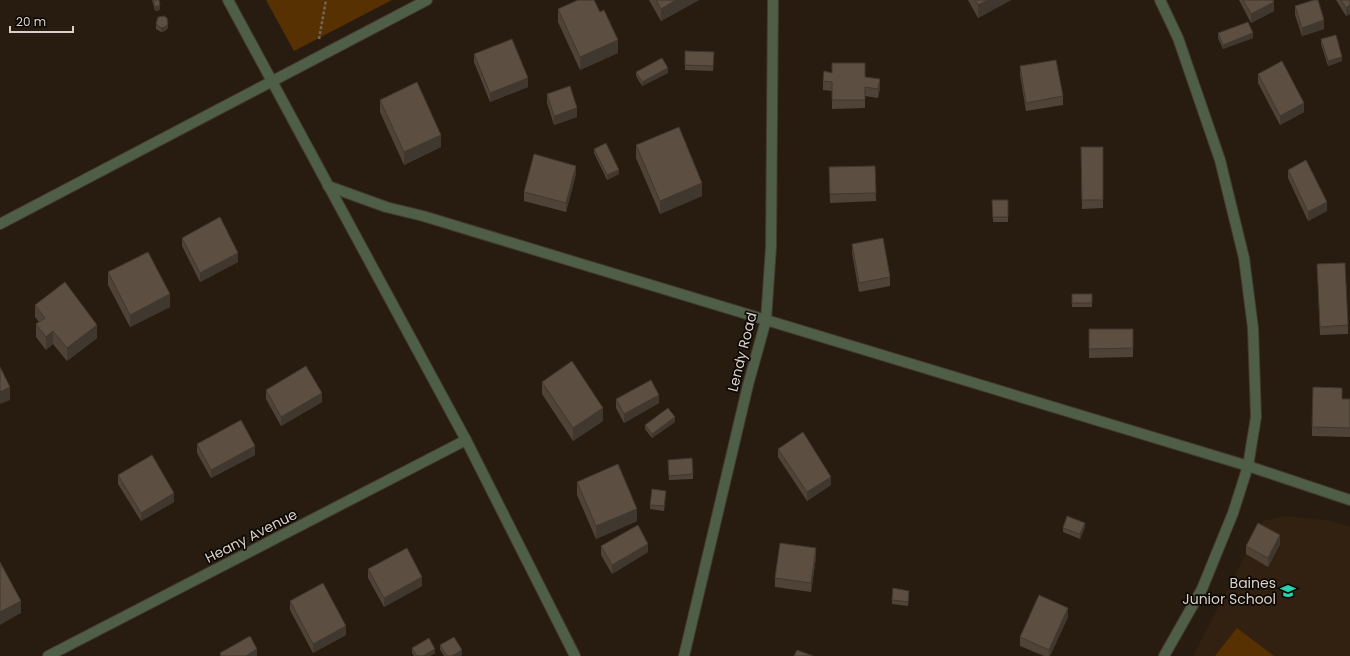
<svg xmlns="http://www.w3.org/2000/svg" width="1350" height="656" viewBox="0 0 1350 656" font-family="Poppins,sans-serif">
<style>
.built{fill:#322110}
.green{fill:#583102}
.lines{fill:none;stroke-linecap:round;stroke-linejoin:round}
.minor-casing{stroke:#44392e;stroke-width:12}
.path{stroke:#70665c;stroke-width:2.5;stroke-dasharray:3 2;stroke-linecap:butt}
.minor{stroke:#4e5e47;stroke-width:10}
.wall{fill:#4f4338}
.shaded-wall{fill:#40372e}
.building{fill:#5c4e41;stroke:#40372e}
.labels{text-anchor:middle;stroke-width:3.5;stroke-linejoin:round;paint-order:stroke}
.street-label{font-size:14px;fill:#d9d1c9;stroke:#0d0804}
.poi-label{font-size:14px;fill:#d9d1c9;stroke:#0d0804;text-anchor:end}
</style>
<rect width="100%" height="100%" fill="#281c11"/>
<!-- built -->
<path class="built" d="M 1286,516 L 1332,521 L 1350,527 L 1350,656 L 1193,656 L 1263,521 Z"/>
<!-- green -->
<g class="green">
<path d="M 266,0 L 392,0 L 294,51 Z"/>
<path d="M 1237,628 L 1274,656 L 1215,656 Z"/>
</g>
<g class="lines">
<!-- minor casing -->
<g class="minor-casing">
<g id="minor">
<path d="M 228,0 L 466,440 L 575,656"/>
<path d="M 1160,0 L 1178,38 L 1220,160 L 1244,258 L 1253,328 L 1256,417 L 1248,466 L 1233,513 L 1202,589 L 1164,656"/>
<path d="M 328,186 L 386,207 L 423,216 L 1248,466 L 1350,500"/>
<path d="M 0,224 L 427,0"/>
<path d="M 48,656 L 466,440"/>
<path d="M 684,656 L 748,385 L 766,320 L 771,247 L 773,0"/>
</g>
</g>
<!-- path -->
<path class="path" d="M 319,39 L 326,0"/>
<!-- minor -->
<use href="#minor" class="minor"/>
</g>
<!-- wall -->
<g class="wall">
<path d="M 152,0 L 159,0 L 160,10 L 155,11 Z"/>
<path d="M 649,0 L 699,0 L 661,21 Z"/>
<path d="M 968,0 L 1011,0 L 978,18 Z"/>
<path d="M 1239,0 L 1273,0 L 1274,11 L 1251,23 Z"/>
<path d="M 1336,0 L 1350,0 L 1350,14 L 1346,16 Z"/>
<path d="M 1295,6 L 1324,29 L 1302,36 L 1295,15 Z"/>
<path d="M 558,9 L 618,53 L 580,70 L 558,22 Z"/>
<path d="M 156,24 L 168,28 L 165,31 L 161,32 L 156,29 Z"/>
<path d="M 1218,33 L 1253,38 L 1223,49 L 1218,38 Z"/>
<path d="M 1321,39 L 1342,61 L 1328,66 L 1321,44 Z"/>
<path d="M 685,51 L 714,52 L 713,71 L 685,70 Z"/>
<path d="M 474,54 L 528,87 L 490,102 L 474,62 Z"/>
<path d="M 1020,66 L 1063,96 L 1063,105 L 1026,111 L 1020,75 Z"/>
<path d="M 636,72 L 668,73 L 642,86 L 636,76 Z"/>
<path d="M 1258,74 L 1304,112 L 1280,125 L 1258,83 Z"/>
<path d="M 865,77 L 880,88 L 878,98 L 865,96 L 865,108 L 832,109 L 832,91 L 823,90 L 823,81 Z"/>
<path d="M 547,94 L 577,117 L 554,125 L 547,103 Z"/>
<path d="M 380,100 L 441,147 L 404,165 L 380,112 Z"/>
<path d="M 636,145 L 702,196 L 660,214 L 636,158 Z"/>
<path d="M 1081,147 L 1103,147 L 1103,208 L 1082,209 Z"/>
<path d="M 594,149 L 619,174 L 607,180 L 594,153 Z"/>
<path d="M 875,166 L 876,201 L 830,203 L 829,167 Z"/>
<path d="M 1288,170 L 1327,211 L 1308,221 L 1288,178 Z"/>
<path d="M 576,174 L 566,212 L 524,201 L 524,192 Z"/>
<path d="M 992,200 L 1008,200 L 1008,222 L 993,222 Z"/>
<path d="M 182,238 L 238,262 L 200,282 L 182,246 Z"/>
<path d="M 852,244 L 890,277 L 890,286 L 859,292 L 852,253 Z"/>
<path d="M 1317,264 L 1348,325 L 1348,334 L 1320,335 Z"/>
<path d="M 108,272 L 170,307 L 130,327 L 108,285 Z"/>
<rect x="1072" y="294" width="20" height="13"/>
<path d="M 35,305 L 97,338 L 67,361 L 53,344 L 46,350 L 36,337 L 36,324 L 39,322 L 35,317 Z"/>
<path d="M 1089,329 L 1133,329 L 1133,357 L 1089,358 Z"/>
<path d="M 542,382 L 603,421 L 573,441 L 542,394 Z"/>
<path d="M 266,390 L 322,402 L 281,426 L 266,399 Z"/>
<path d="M 616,399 L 659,403 L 624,423 L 616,408 Z"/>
<path d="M 1342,399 L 1350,399 L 1350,437 L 1312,436 L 1312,427 Z"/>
<path d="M 675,422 L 652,438 L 645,429 L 645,425 Z"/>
<path d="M 197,444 L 255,455 L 211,478 L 197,453 Z"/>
<path d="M 778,449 L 831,485 L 807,501 L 778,457 Z"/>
<path d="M 668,460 L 693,474 L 693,479 L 669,480 Z"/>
<path d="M 118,475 L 174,502 L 141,521 L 118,484 Z"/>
<path d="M 577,482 L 637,521 L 596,539 L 577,495 Z"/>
<path d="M 666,495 L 664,511 L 650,509 L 650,505 Z"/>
<path d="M 1085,527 L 1080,539 L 1063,532 L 1063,528 Z"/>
<path d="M 1280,544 L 1268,567 L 1246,554 L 1246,546 Z"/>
<path d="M 601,546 L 648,552 L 612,574 L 601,555 Z"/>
<path d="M 816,557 L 811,592 L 775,587 L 775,578 Z"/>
<path d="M 368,569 L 422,586 L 384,607 L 368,578 Z"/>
<path d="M 909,595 L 908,606 L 892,604 L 892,600 Z"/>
<path d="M 290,601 L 346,635 L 313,653 L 290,610 Z"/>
<path d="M 1068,617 L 1050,656 L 1044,656 L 1020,646 L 1020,637 Z"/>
<path d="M 440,645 L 462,655 L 459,656 L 444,656 L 440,649 Z"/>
<path d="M 412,648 L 435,653 L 430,656 L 414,656 L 412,653 Z"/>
</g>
<!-- shaded-wall -->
<g class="shaded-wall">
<path d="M 676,0 L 699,0 L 661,21 L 661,9 Z"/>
<path d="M 988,0 L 1011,0 L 978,18 L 978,5 Z"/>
<path d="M 1274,2 L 1274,11 L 1251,23 L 1251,14 Z"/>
<path d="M 160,5 L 160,10 L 155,11 L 155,7 Z"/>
<path d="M 1350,5 L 1350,14 L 1346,16 L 1346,8 Z"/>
<path d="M 1324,20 L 1324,29 L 1302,36 L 1302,28 Z"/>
<path d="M 168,24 L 168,28 L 165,31 L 161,32 L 161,28 Z"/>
<path d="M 1253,33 L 1253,38 L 1223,49 L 1223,45 Z"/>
<path d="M 618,40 L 618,53 L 580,70 L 580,57 Z"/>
<path d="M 1342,57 L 1342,61 L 1328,66 L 1328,61 Z"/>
<path d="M 668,68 L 668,73 L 642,86 L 642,82 Z"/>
<path d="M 528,78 L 528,87 L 490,102 L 490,93 Z"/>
<path d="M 880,79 L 880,88 L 878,98 L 878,89 Z"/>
<path d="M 1304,103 L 1304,112 L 1280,125 L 1280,116 Z"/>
<path d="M 577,108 L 577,117 L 554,125 L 554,116 Z"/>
<path d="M 441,135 L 441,147 L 404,165 L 404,152 Z"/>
<path d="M 576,166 L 576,174 L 566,212 L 566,203 Z"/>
<path d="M 619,170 L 619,174 L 607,180 L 607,175 Z"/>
<path d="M 702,183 L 702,196 L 660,214 L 660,201 Z"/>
<path d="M 1327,202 L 1327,211 L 1308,221 L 1308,212 Z"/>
<path d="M 238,253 L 238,262 L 200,282 L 200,273 Z"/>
<path d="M 170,294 L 170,307 L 130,327 L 130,315 Z"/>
<path d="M 97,325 L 97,338 L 67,361 L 67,348 Z"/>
<path d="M 53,331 L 53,344 L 46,350 L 46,337 Z"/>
<path d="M 10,387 L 10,400 L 0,404 L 0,392 Z"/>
<path d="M 322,393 L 322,402 L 281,426 L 281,417 Z"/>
<path d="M 659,395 L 659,403 L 624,423 L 624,414 Z"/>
<path d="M 603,408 L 603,421 L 573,441 L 573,428 Z"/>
<path d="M 675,417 L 675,422 L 652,438 L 652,434 Z"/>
<path d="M 255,446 L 255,455 L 211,478 L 211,470 Z"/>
<path d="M 831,477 L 831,485 L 807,501 L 807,492 Z"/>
<path d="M 174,493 L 174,502 L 141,521 L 141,513 Z"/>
<path d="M 637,509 L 637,521 L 596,539 L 596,526 Z"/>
<path d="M 1085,523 L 1085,527 L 1080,539 L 1080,534 Z"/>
<path d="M 1280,535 L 1280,544 L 1268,567 L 1268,558 Z"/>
<path d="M 648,544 L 648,552 L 612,574 L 612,565 Z"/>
<path d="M 816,548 L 816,557 L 811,592 L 811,583 Z"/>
<path d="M 422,577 L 422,586 L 384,607 L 384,598 Z"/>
<path d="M 21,601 L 21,613 L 0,625 L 0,612 Z"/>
<path d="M 1068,608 L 1068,617 L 1050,656 L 1049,656 L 1049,650 Z"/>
<path d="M 346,626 L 346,635 L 313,653 L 313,644 Z"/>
<path d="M 257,649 L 257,656 L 246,656 Z"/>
<path d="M 435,649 L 435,653 L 430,656 L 423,656 Z"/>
<path d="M 462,650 L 462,655 L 459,656 L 452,656 Z"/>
</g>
<!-- building -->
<g class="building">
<path d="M 153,0 L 159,0 L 160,5 L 155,7 Z"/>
<path d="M 578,0 L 594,0 L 600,12 L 604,10 L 618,40 L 580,57 L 558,9 Z"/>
<path d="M 656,0 L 676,0 L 661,9 Z"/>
<path d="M 975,0 L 988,0 L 978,5 Z"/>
<path d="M 1243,0 L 1273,0 L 1274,2 L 1251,14 Z"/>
<path d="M 1314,0 L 1318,0 L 1324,20 L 1302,28 L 1295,6 Z"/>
<path d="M 1341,0 L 1350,0 L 1350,5 L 1346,8 Z"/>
<path d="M 164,16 L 167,18 L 168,24 L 165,27 L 161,28 L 156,24 L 158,17 Z"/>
<path d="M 1248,22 L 1253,33 L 1223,45 L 1218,33 Z"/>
<path d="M 1336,35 L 1342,57 L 1328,61 L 1321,39 Z"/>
<path d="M 512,39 L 528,78 L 490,93 L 474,54 Z"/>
<path d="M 685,51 L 714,52 L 713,66 L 685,65 Z"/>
<path d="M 662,58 L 668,68 L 642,82 L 636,72 Z"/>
<path d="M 1056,60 L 1063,96 L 1026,103 L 1020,66 Z"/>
<path d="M 1282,61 L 1304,103 L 1280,116 L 1258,74 Z"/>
<path d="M 832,63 L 865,63 L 865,77 L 880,79 L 878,89 L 865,87 L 865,100 L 832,100 L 832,82 L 823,81 L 824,71 L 832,73 Z"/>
<path d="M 417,82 L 441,135 L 404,152 L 380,100 Z"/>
<path d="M 570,86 L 577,108 L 554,116 L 547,94 Z"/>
<path d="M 679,127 L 702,183 L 660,201 L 636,145 Z"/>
<path d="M 606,143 L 619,170 L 607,175 L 594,149 Z"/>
<path d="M 1081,147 L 1103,147 L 1103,200 L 1082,200 Z"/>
<path d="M 534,154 L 576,166 L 566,203 L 524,192 Z"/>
<path d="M 1306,160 L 1327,202 L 1308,212 L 1288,170 Z"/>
<path d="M 875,166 L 876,193 L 830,194 L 829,167 Z"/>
<path d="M 992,200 L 1008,200 L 1008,217 L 993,217 Z"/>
<path d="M 220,217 L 238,253 L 200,273 L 182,238 Z"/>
<path d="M 883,238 L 890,277 L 859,283 L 852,244 Z"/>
<path d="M 148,252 L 170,294 L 130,315 L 108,272 Z"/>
<path d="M 1345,263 L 1348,325 L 1320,327 L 1317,264 Z"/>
<path d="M 65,282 L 97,325 L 67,348 L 53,331 L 46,337 L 36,324 L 45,318 L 35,305 Z"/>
<rect x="1072" y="294" width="20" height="9"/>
<path d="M 1089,329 L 1133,329 L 1133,348 L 1089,349 Z"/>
<path d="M 572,361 L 603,408 L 573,428 L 542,382 Z"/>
<path d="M 306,366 L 322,393 L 281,417 L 266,390 Z"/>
<path d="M 0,367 L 10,387 L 0,392 Z"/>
<path d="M 651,380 L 659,395 L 624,414 L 616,399 Z"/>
<path d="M 1313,387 L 1342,388 L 1342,399 L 1350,399 L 1350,428 L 1312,427 Z"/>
<path d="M 668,408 L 675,417 L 652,434 L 645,425 Z"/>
<path d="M 241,420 L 255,446 L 211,470 L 197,444 Z"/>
<path d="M 803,432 L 831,477 L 807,492 L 778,449 Z"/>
<path d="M 152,455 L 174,493 L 141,513 L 118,475 Z"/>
<path d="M 692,458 L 693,474 L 669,476 L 668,460 Z"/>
<path d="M 618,464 L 637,509 L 596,526 L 577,482 Z"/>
<path d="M 652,489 L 666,491 L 664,506 L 650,505 Z"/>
<path d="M 1067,516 L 1085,523 L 1080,534 L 1063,528 Z"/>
<path d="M 1258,523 L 1280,535 L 1268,558 L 1246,546 Z"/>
<path d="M 638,525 L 648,544 L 612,565 L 601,546 Z"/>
<path d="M 780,543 L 816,548 L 811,583 L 775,578 Z"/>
<path d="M 407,548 L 422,577 L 384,598 L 368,569 Z"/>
<path d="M 0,562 L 21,601 L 0,612 Z"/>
<path d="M 323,583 L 346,626 L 313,644 L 290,601 Z"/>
<path d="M 893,588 L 909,591 L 908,602 L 892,600 Z"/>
<path d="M 1039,595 L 1068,608 L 1049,650 L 1020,637 Z"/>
<path d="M 250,636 L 257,649 L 246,656 L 221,656 L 220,653 Z"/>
<path d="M 454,637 L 462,650 L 452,656 L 447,656 L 440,645 Z"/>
<path d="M 429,638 L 435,649 L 423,656 L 417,656 L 412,648 Z"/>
<path d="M 797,650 L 813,656 L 794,656 Z"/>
</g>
<!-- icons -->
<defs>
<g id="school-bare" transform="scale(1.2)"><path d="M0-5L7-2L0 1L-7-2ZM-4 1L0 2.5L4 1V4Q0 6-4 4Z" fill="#25d5ae" stroke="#0d0804" stroke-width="2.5" paint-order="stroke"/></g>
</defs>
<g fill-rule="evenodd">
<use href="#school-bare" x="1288" y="591"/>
</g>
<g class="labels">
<!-- street labels -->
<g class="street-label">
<text transform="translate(742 352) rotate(-76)" y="5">Lendy Road</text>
<text transform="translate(251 536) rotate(-27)" y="5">Heany Avenue</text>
</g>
<!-- poi labels -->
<g class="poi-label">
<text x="1276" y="588">Baines<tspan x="1276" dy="16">Junior School</tspan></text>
</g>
</g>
<!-- scale -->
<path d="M10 26v6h63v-6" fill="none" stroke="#d9d1c9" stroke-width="2"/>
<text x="16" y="26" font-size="12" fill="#d9d1c9" stroke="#0d0804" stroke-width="3" paint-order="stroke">20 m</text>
</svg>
